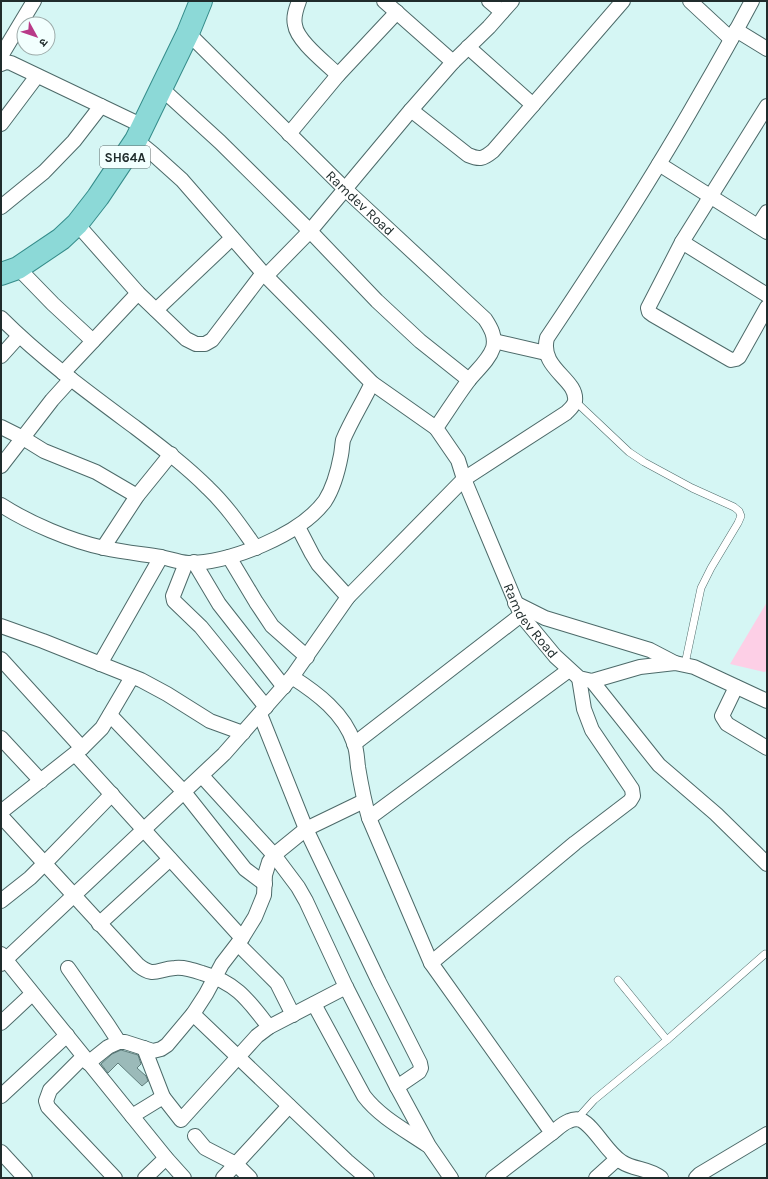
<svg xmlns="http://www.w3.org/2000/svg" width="768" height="1179" viewBox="0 0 768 1179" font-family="Karla,'Noto Sans Devanagari',sans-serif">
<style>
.green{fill:#fdcfe6}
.building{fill:#9bbab9;stroke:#617f7d}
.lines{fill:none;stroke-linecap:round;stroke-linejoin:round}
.lane-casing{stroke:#4d6a69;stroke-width:8}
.street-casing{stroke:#4d6a69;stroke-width:16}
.primary-casing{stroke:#358c8a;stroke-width:24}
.lane{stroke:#fff;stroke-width:7}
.street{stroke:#fff;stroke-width:14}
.primary{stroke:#8cd9d7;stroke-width:22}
.labels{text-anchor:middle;stroke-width:3.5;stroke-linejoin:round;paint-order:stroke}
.shield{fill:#f2fffe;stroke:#5f6b6b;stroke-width:1}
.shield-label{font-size:13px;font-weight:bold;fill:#202c2c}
.street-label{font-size:14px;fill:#202c2c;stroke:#f2fffe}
</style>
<rect width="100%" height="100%" fill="#d5f6f4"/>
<!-- green -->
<path class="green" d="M 767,602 L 767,671 L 764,672 L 730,664 Z"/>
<!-- building -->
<path class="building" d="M 121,1050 L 138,1055 L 141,1064 L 137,1068 L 146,1076 L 148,1081 L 142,1086 L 118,1063 L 108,1073 L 101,1064 L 112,1054 Z"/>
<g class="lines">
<!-- lane casing -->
<g class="lane-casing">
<g id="lane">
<path d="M 575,401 L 629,452 L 644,462 L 692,488 L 734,507 L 739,511 L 741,516 L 738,523 L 711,568 L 701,588 L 685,664"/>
<path d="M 618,980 L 667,1040"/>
<path d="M 577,1119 L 594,1100 L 667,1040 L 765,954"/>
</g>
</g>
<!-- street casing -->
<g class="street-casing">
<g id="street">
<path d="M 299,1 C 296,9 293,17 295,25 C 297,41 326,63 338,75"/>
<path d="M 384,1 L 453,62"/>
<path d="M 489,1 L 502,12"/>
<path d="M 690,1 L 731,39"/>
<path d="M 736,30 L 767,49"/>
<path id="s1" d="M 188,33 L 345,189 L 485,319 C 491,328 496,337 493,348 C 489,360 477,370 469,380 C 457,396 447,412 436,428 L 458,460 L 464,479 L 521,615 L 555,656 L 579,678 L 592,681 L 640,667 L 675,663 L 694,667 L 767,701"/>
<path d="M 468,47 L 533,105"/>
<path d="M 1,56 L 34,1"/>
<path d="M 1,64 L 6,62 L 11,63 L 143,126"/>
<path d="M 162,89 L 220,142 L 310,231 L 377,301 L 420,341 L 469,380"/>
<path d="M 767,106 L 682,242 L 648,308 L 649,312 L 653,315 L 731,360 L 736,359 L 739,357 L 767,307"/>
<path d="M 411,110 L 468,155 C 480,160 483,159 493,151 L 623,1"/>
<path d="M 1,124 L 37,76"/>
<path d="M 289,134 L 338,75 L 397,12"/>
<path d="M 136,140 L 152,153 L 182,180 L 263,273 L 372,383 L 436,428"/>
<path d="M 659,164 L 767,232"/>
<path d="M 1,207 L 44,172 L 74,141 L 101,106"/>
<path d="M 77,224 L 138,293 L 186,339 L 196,344 L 205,344 L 212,340 L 263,273"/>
<path d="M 758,226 L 767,212"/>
<path d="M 682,242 L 767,295"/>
<path d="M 18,268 L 53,304 L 93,341"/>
<path d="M 266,276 L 310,231 L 411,110 L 453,62 L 489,27 L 512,1"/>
<path d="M 156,310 L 232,238"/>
<path d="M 1,318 C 42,359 89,393 136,428 C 161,447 186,466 208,488 C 227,506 241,527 256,548"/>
<path d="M 494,341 L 546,353"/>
<path d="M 1,356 L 19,336"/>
<path d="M 63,373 L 138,293"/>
<path d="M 1,427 L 23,438 L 44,451 L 96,472 L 137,496"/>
<path d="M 1,466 L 52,400 L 71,379"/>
<path d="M 1,505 C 29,523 71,541 104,548 C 123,552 142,554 161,557 C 170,559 179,562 188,563 C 230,563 300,535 325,501 C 334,487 338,471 341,455 C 342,450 342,445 343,440 C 351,421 363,402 372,383"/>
<path d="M 298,527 L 312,554 L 318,564 L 348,597"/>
<path d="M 103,548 L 137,496 L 171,454"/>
<path d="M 229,557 L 256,602 L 272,626 L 307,657"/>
<path d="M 194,562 L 219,604 L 284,687"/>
<path d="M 186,563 L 173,596 L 174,601 L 201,627 L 266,707"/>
<path d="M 515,603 L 545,618 L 650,650 L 675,663"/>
<path d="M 1,626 L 43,641 L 141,680 L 167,694 L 210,721 L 243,733"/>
<path d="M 1,659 L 82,748"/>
<path d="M 100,664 L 161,557"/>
<path d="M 292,677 C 317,693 344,713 354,743 C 357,750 357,759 358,767 C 361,785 364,801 369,818 L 431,963 L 552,1133 L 493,1178"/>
<path d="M 592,681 L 659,765 L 716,814 L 767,864"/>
<path d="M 736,687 L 722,716 L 727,724 L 767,748"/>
<path d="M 260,714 L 306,829 L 379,982 L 420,1063 L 421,1068 L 419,1072 L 397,1087"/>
<path d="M 110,715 L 184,792 L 245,869 L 265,884"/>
<path d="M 1,738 L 41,781"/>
<path d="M 354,744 L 521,615"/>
<path d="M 75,754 L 242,938"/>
<path d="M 202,776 L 274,855 L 298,887 L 306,901 L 346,987 L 397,1087 L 429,1146 L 451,1178"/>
<path d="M 1,812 L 82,748 L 102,728 L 132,677"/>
<path d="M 1,816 L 138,965 C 154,978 157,969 175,968 C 184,967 193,970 202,973 C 237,983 248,1000 269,1027"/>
<path d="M 369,818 L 569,670"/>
<path d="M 1,901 L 30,878 L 45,863 L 112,794"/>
<path d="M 99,924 L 170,859"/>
<path d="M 238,944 L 277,983 L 293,1015"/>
<path d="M 1,954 L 166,1158 L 184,1178"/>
<path d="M 431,963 L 575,843 L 630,801 L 633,796 L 632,789 L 592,730 L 584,709 L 579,678"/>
<path d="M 1,964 L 224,754 L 292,677 L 348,597 L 464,479 L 566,413 C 569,410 574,406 575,401 C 578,379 539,369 547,338 C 600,259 652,179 699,96 C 717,65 735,33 752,1"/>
<path d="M 68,968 L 108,1025 L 119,1042"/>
<path d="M 314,1004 L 364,1096 C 380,1117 405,1130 427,1145"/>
<path d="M 193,1014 L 347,1161 L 367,1178"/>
<path d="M 1,1023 L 32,994"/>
<path d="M 144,1048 L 163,1097"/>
<path d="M 83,1057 L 50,1090 L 46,1101 L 48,1107 L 115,1178"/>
<path d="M 88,1063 L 108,1047 L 119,1042 L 125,1042 L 153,1051 L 161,1049 L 167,1045 L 193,1014 L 206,994 L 222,964 L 242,938 L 255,917 L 264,895 L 265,875 L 269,862 L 274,855 L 306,829 L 364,801"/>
<path d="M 1,1096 L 67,1035"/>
<path d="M 132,1116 L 163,1097 L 181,1120 L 257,1036 L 269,1027 L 346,987"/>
<path d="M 552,1133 C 557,1129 563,1123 569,1121 C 573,1119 578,1119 581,1120 C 595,1127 607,1153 622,1162 C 634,1170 649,1168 661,1178"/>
<path d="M 195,1136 L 205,1148 L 236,1164 L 250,1178"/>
<path d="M 1,1152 L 25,1178"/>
<path d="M 145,1178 L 166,1158"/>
<path d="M 223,1178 L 289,1106"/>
<path d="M 596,1178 L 617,1159"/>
<path d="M 696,1178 L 700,1174 L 767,1134"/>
</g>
</g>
<!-- primary casing -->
<g class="primary-casing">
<path id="primary" d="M 1,274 L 18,268 L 61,239 L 77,224 L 98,197 L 136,140 L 188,33 L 201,1"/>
</g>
<!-- lane -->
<use href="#lane" class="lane"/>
<!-- street -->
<use href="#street" class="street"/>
<!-- primary -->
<use href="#primary" class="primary"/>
</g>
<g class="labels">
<!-- shield labels -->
<rect class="shield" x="100" y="146" width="50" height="22" rx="3"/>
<g class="shield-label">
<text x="125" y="162">SH64A</text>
</g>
<!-- street labels -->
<g class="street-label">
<text dy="5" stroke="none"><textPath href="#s1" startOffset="242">Ramdev Road</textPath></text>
<text dy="5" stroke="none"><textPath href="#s1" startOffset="758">Ramdev Road</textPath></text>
</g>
</g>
<!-- border -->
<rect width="768" height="1179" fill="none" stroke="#202c2c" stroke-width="4"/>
<!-- north arrow -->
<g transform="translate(36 36) rotate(130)"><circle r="19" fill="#f2fffe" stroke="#9eabaa"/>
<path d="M0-3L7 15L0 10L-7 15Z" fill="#b83a88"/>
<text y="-6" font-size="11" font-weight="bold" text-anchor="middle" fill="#202c2c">उ</text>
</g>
</svg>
